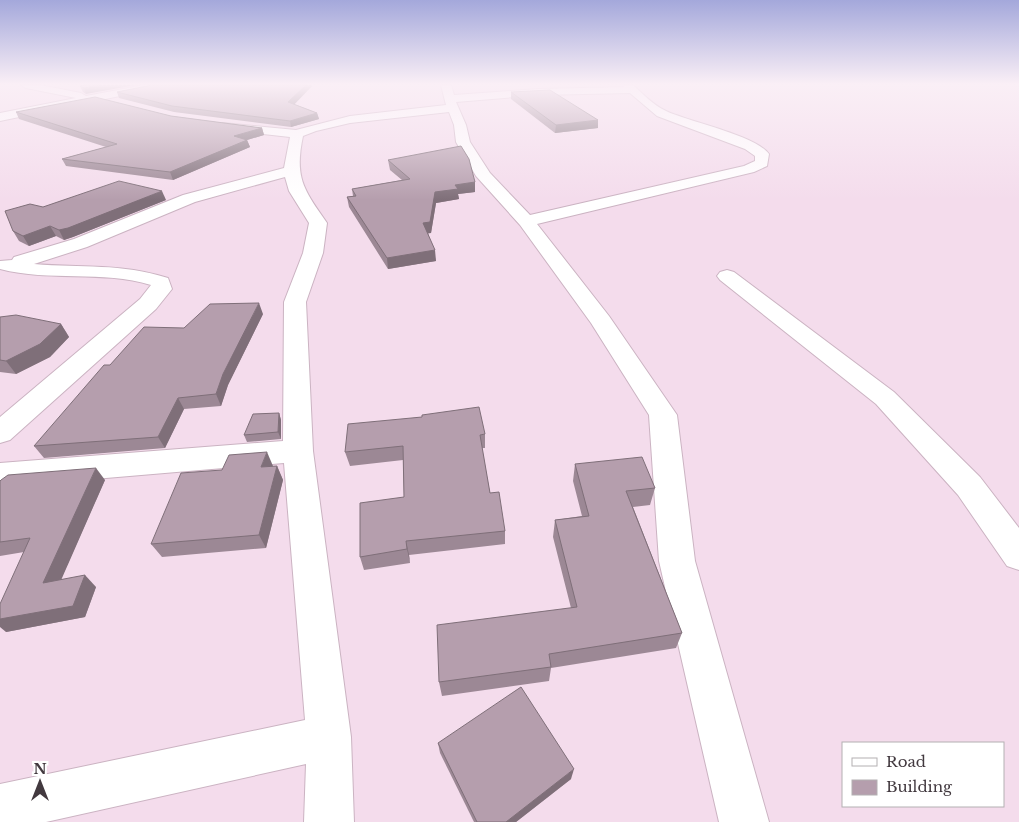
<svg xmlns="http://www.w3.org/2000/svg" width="1019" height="822" font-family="'Libre Baskerville',serif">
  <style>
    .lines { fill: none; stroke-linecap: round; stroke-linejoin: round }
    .street-casing { stroke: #cbb3c2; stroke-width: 2 }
    .street { fill: #fff; fill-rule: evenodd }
    .wall { fill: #9c8895 }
    .shaded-wall { fill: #7f6f79 }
    .building { fill: #b59ead; stroke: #7f6f79 }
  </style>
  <rect width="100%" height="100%" fill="#f4dcec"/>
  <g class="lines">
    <g class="street-casing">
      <g id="street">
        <path d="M21,85H40L81,93L86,96L144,85H163L158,88L0,121V113L76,98L26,88Z"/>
        <path d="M441,85H451L454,95L539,89L624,87L623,85H633C643,94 653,105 666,111C689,122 755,135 769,154L767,166L754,172L537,224L609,316L677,415L695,561L769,822H719L659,561L649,415L591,323L520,225L476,176L456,142L454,125L449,112L350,123L316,131L303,136C294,178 304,190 327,223L323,253L306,302L313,451L351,737L354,822H304L306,764L46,822H0V784L305,720L284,463L0,487V463L283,441L284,302L303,253L309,223L289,191L285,177L195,202L87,247L34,264C82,268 121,263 168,278L172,289L156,309L10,440L0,443V417L140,299L151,285C102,270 50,282 0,269V261L12,260L14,257L74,239L183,195L284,168L290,137L227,130L223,129L221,126L223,123L296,130L350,116L446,105ZM630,93L657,116L745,149L755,156V161L744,166L530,215L490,173L470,142L466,125L456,102L539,95Z"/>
        <path d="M727,270L734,272L894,392L980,477L1019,528V570L1007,566L958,495L876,404L720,280L717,276L720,272Z"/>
      </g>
    </g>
    <use href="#street" class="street"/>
  </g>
  <g class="wall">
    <path d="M85,85L86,94L83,92L80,86Z"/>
    <path d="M152,85H311L312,86L294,104L317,113L319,119L291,127L174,112L119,98L117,92Z"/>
    <path d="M511,92L598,120V128L555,133L511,99Z"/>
    <path d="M16,112L171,116L262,128L264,135L247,140L250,147L173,180L66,166L62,159L106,147L19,119Z"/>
    <path d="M388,160L475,182V192L458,194L459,199L436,203L431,233H428L436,261L388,269L349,207L347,197L353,196L352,189L402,180L390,170Z"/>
    <path d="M166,200L73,237L64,240L56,236L29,246L19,241L13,231L43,207Z"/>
    <path d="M263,314L228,385L221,406L184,409L165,448L44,458L34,446L110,365L184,328Z"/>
    <path d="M0,317L61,324L69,337L50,357L16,374L0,372Z"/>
    <path d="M279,413L281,420V439L247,442L244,435Z"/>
    <path d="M485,434V448H482L490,493L505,531V544L409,555L410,563L364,570L360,557L404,497L403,460L350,466L345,452Z"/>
    <path d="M575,464L655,488L650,505L633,507L682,633L676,648L551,668L549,681L442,696L439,682L571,608L553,537L555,520L582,516L573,481Z"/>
    <path d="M273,466V467L277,466L283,480L266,548L162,557L151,544Z"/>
    <path d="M105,480L61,579L96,587L85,617L6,632L24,552L0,556V481Z"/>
    <path d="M438,743L571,779L516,822H474L440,753Z"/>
  </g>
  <g class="shaded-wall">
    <path d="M102,85H136L86,94L84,88Z"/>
    <path d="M306,85H311L312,86L290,109L288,102Z"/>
    <path d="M317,113L319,119L291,127L290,121Z"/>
    <path d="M598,120V128L555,133L556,125Z"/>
    <path d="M262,128L264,135L247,140L250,147L173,180L170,172L234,136Z"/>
    <path d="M475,182V192L458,194L459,199L436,203L431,233L425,234L423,223L435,192L455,185Z"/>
    <path d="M162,191L166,200L73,237L64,240L59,230Z"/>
    <path d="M50,226L56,236L29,246L23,236Z"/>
    <path d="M435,250L436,261L388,269L387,258Z"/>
    <path d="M259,303L263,314L228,385L221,406L216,394L223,374Z"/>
    <path d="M61,324L69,337L50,357L16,374L6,361Z"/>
    <path d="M178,398L184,409L165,448L158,437Z"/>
    <path d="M279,413L281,420V439L278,432Z"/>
    <path d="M267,452L273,466L267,481L261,467Z"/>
    <path d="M277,466L283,480L266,548L259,535Z"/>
    <path d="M96,468L105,480L55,594L43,583Z"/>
    <path d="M406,541L409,555L410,563L407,549Z"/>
    <path d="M85,575L96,587L85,617L6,632L0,627V619Z"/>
    <path d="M574,769L571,779L516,822H506Z"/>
  </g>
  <g class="building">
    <path d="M85,85H102L84,88L80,86Z"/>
    <path d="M152,85H306L288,102L317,113L290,121L172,106L117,92Z"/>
    <path d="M550,90L598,120L556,125L511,92Z"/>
    <path d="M95,97L171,116L262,128L234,136L247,140L170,172L62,159L117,144L16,112Z"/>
    <path d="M461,146L469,159L475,182L455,185L458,189L435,192L430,222L423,223L435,250L387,258L347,197L356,196L352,189L410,179L388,160Z"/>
    <path d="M119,181L162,191L68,228L59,230L50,226L23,236L13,231L5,211L30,204L43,207Z"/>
    <path d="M259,303L223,374L216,394L178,398L158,437L34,446L104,365H110L144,327L184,328L210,304Z"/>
    <path d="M16,315L61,324L40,344L6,361L0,360V317Z"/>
    <path d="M479,407L485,434L480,435L490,493L499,492L505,531L406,541L407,549L360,557V503L404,497L403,446L345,452L348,424L422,417V415Z"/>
    <path d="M279,413L278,432L244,435L253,414Z"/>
    <path d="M267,452L261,467L277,466L259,535L151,544L181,473L222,470L229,455Z"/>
    <path d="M642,457L655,488L626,491L682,633L549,654L551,667L439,682L437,625L577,607L555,520L589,516L575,464Z"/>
    <path d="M96,468L43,583L85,575L73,606L0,619V604L30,538L0,542V481L1,480L8,475Z"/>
    <path d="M521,687L574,769L506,822H477L438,743Z"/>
  </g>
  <linearGradient id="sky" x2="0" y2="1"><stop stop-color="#a4a8db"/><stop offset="0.42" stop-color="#faeff6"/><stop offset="1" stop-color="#faeff6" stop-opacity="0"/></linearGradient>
  <rect width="1019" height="200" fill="url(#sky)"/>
  <rect x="842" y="742" width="162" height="65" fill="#ffffff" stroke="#b3b0b2"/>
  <rect x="852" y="758" width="25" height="8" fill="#ffffff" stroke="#b3b0b2"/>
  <text x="886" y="767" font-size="15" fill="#42393f">Road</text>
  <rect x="852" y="780" width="25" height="15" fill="#b59ead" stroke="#b3b0b2"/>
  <text x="886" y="792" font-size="15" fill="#42393f">Building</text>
  <g transform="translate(40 782)" stroke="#ffffff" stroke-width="4" paint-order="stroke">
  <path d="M0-4L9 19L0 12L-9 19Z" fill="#42393f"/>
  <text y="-8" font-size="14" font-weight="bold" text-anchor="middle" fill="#42393f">N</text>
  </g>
</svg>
